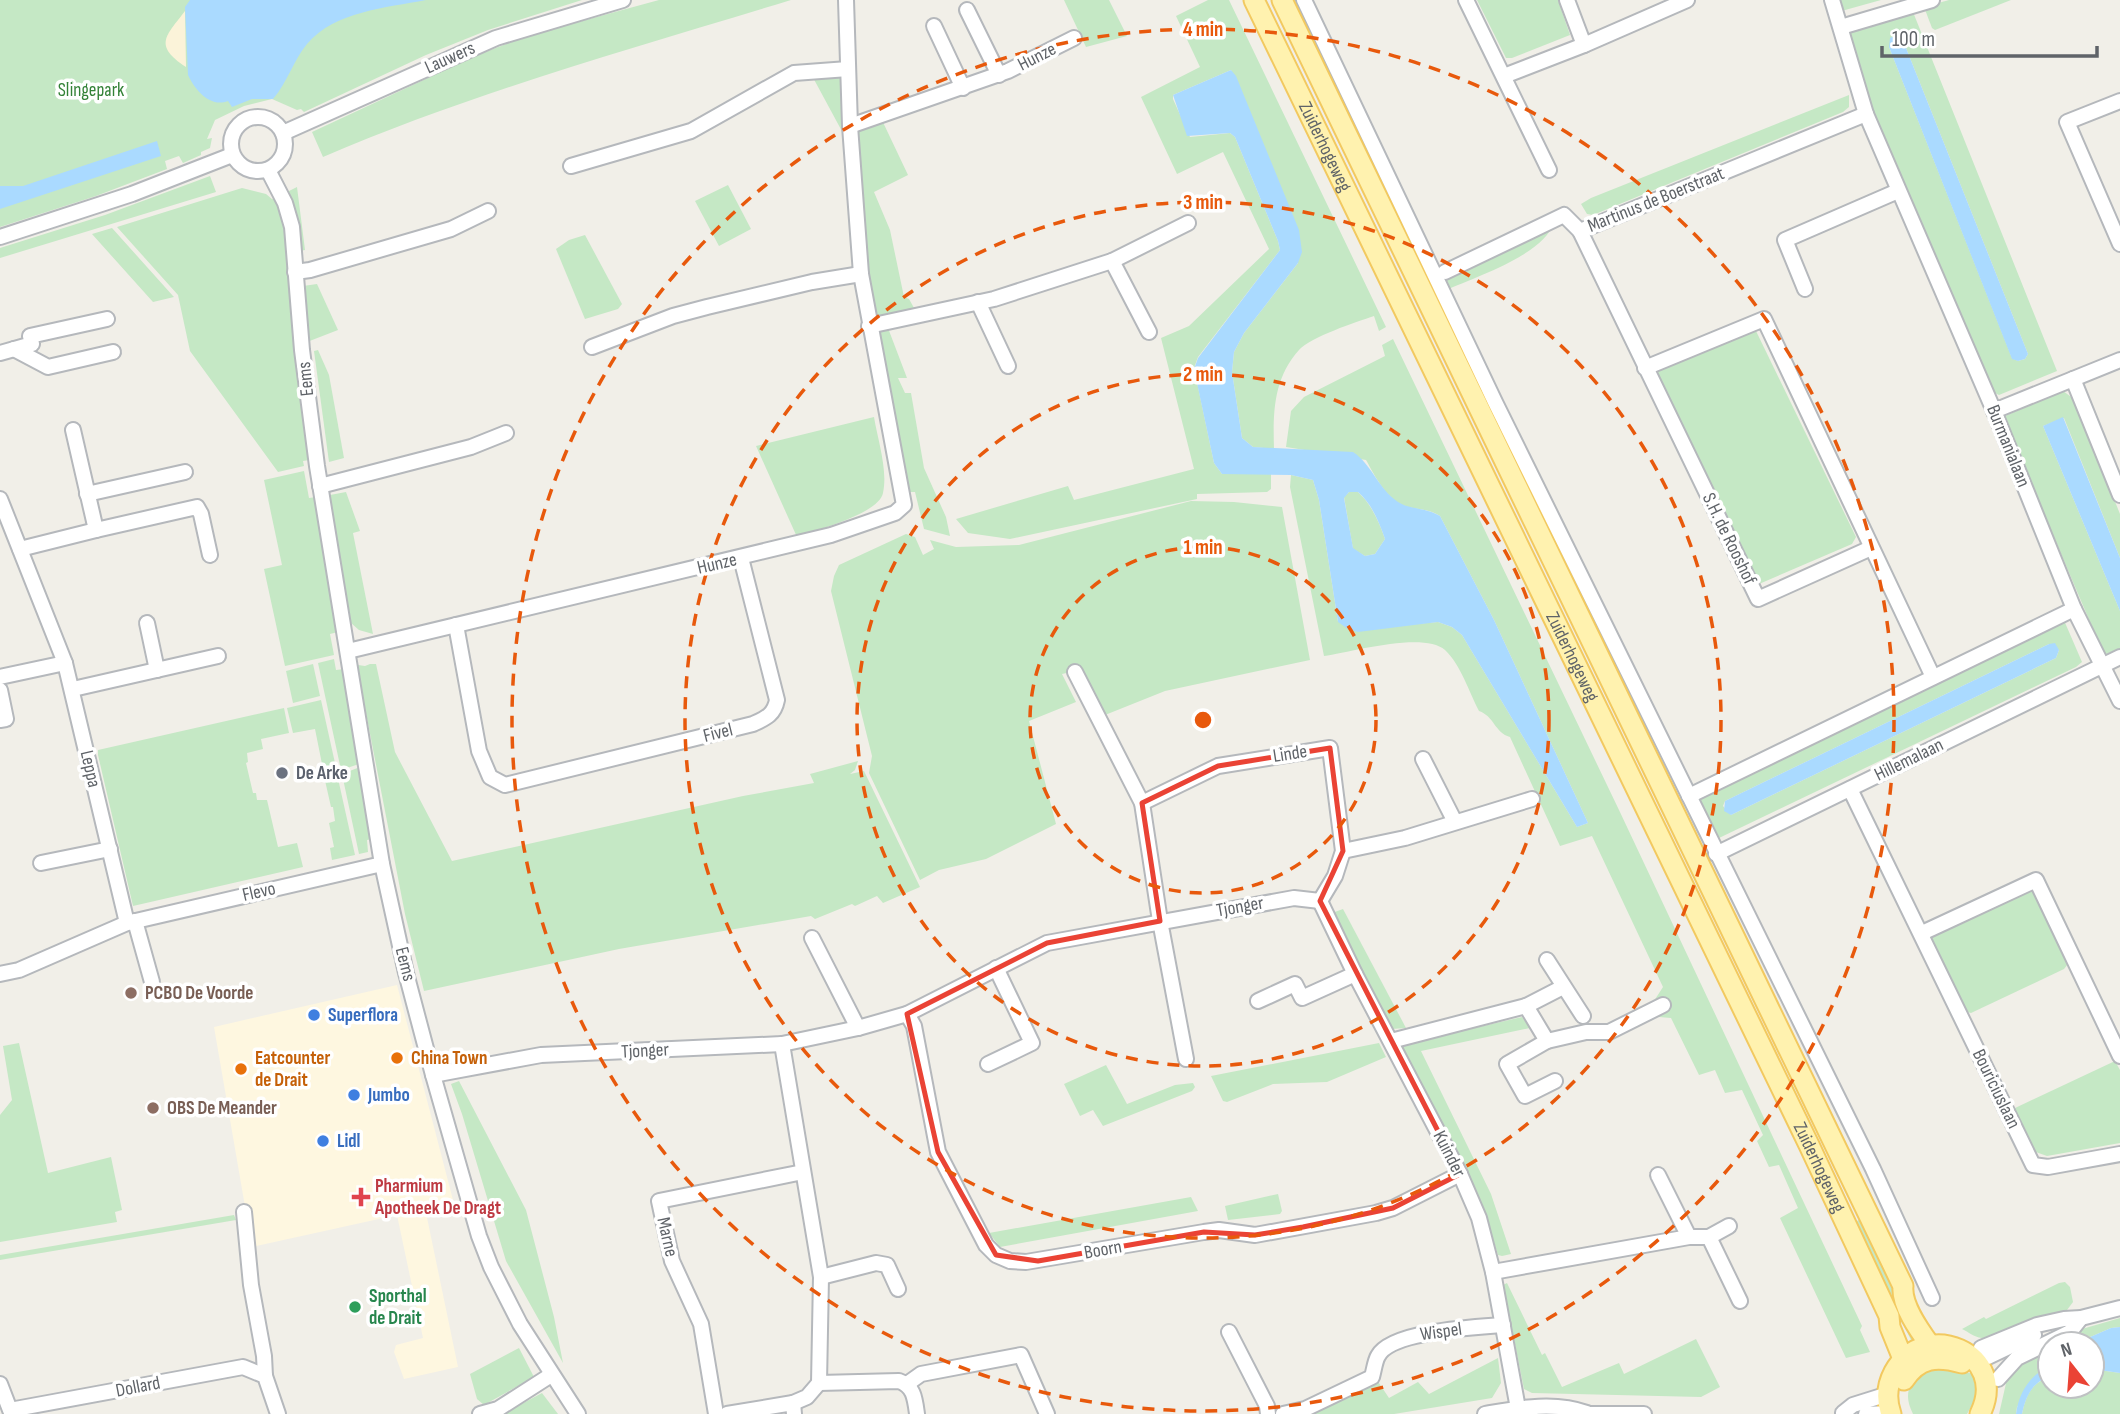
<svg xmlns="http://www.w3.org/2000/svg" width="2120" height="1414" font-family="'Sofia Sans Condensed',sans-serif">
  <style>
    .commercial { fill: #fef7e0 }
    .green { fill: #c5e8c5; fill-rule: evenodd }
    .sand { fill: #fbf3d9 }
    .water { fill: #aadaff; fill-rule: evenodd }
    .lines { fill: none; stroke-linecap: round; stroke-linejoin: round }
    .minor-casing { stroke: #b5b8bc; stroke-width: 18 }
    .major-casing { stroke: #f2c960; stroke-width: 23 }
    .minor { stroke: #fff; stroke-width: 14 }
    .major { stroke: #fff2af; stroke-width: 19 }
    .marked { fill: none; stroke: #ea4335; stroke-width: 5; stroke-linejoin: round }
    .ring { fill: none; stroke: #e8590c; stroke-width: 3.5; stroke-dasharray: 12 9 }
    .worship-dot { fill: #6b7280; stroke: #fff; stroke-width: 2.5 }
    .education-dot { fill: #8d6e63; stroke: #fff; stroke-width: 2.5 }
    .shop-dot { fill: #3f7fe0; stroke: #fff; stroke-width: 2.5 }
    .food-dot { fill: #e8710a; stroke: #fff; stroke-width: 2.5 }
    .health-dot { fill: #e0444e; stroke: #fff; stroke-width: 2.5 }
    .leisure-dot { fill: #2e9e5b; stroke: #fff; stroke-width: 2.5 }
    .labels { text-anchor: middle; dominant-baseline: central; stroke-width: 7; stroke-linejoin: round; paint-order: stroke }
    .street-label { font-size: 19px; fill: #5f6368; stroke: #fff }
    .park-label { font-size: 19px; fill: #348238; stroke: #fff }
    .worship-label { font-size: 19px; font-weight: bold; fill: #5b616d; stroke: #fff; text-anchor: start }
    .education-label { font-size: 19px; font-weight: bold; fill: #785e54; stroke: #fff; text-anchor: start }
    .shop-label { font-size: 19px; font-weight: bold; fill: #366cbe; stroke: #fff; text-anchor: start }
    .food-label { font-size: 19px; font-weight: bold; fill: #c56008; stroke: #fff; text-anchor: start }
    .health-label { font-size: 19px; font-weight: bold; fill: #be3a42; stroke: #fff; text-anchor: start }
    .leisure-label { font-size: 19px; font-weight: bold; fill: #27864d; stroke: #fff; text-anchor: start }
    .centre { fill: #e8590c; stroke: #fff; stroke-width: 3.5 }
    .ring-label { font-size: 21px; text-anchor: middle; font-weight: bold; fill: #e8590c; stroke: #fff; stroke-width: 7; stroke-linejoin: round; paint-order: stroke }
  </style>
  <rect width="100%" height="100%" fill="#f1efe8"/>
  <path class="commercial" d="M397,985L453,1200L425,1208L458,1367L404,1379L394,1352L396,1345L423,1338L397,1215L252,1247L214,1027Z"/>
  <g class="green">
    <path d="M0,0H582L488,30L426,55L304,112L301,109L297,110L272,99L244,106L215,120L207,139L212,138L210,148L201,152V155L183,163L179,156L165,161L167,169L96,196L0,227Z"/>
    <path d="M659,0H791C634,48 475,92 323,157L312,132L475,56L527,36Z"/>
    <path d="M1064,0H1109L1127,36L1086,47Z"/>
    <path d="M1208,0H1229L1386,327L1379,331L1374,316C1356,322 1311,337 1299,350C1273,379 1273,413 1274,449L1253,447L1242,438L1232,372L1234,352L1244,333L1298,263L1231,70L1173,95V99L1190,137L1230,133L1235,137L1278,241L1280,250L1198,357L1194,368L1214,463L1222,474H1271V489L1267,492L1197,494V499L1010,539L968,533L956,519L1068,486L1074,500L1194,469L1161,338L1189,326L1269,249L1223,152L1177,174L1141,97L1200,67L1176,16Z"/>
    <path d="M1477,0H1558L1570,35L1512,58H1506Z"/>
    <path d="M1834,0H1881L1838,12Z"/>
    <path d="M1949,0H2011L1935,30L1932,28L1924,7Z"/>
    <path d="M1913,12L2057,371L1999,395L1993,392L1873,111L1849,32ZM1904,43L2028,354L2025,359L2018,361L2012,358L1889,47Z"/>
    <path d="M848,69L850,126L880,116L908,175L874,192L890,230L904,297L909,299L918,315L869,327L851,148L810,72Z"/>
    <path d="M1849,95V107L1843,112L1593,215L1587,214L1581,204L1591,198Z"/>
    <path d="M210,176L216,192L0,258V248L105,215Z"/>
    <path d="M728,185L751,229L719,246L695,201Z"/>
    <path d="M297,187L305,250L300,251L293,208L287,192Z"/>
    <path d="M242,188L266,194L272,199L276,198L285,230L296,360L309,460L303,461L304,466L278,472L190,351L178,295L117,227Z"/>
    <path d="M1554,222C1545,254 1476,277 1446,290L1440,276Z"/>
    <path d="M112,228L173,296L174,297L153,302L92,234Z"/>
    <path d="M585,235L622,304L618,309L585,319L556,249L569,240Z"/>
    <path d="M317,284L338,330L307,342L303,286Z"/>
    <path d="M888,328L907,378H898L905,393H911L924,468L946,517L950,536L924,529L915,492H910L906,484L878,331Z"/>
    <path d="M1756,331L1856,537L1852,544L1759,584L1657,375L1660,368L1748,332Z"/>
    <path d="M1393,339L1619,810L1862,1326L1860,1330L1870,1352L1846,1358L1780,1218L1798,1208L1779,1165L1769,1167L1757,1141L1763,1135L1742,1090L1725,1093L1715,1070L1699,1075L1671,1018L1659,1017L1652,1004L1663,987L1592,836L1560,846L1510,737C1495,733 1494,716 1479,711C1469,692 1461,665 1445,650C1424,631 1351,652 1324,656L1290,487L1291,475L1313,480L1319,500L1338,622L1402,625L1438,622L1452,627L1462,635L1577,827L1588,823L1494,620L1440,516C1429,509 1421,510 1408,507C1388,503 1375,476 1366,460L1286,447L1291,411L1304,397L1385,356L1382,345Z"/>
    <path d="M318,350L329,375L344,458L329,462L314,351Z"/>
    <path d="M2063,391L2074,399L2120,514V558L2064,418L2043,426L2120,611V648L2104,655L2003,417Z"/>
    <path d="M874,417C878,441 888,470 883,493C879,514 815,530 797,537L756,446Z"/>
    <path d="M304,471L309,498L316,497L338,632L330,634L334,655L285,666L264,569L282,565L264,480Z"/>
    <path d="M346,492L360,531L353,533L373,634L359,630L351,623L330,495Z"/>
    <path d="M1349,492H1358C1372,505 1379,522 1385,539L1375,554L1365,556L1353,549L1344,497Z"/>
    <path d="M1191,501L1234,502L1282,507L1310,660L1165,691L1105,715L1080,670L1062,674L1076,702L1029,721L1056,824L986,859L939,870L920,880L869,773L872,756L831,591L834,576L839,565L906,534L915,537L923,555L934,549L930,540L956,547L1019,545Z"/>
    <path d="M2063,618L2082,662L2076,667L1719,838L1714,837L1695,796ZM2049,644L2059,650L2056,658L1731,815L1723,806L1725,801Z"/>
    <path d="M334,659L336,670L344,669L359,764L341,770L318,663Z"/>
    <path d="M313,664L320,696L293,703L286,671Z"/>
    <path d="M370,664H376L395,752L452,861L743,796L814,783L810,774L858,761L855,770L850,774L864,771L920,887L883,903L877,896L855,906L852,904L815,919L811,916L619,949L424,991L405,914L359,677L358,665L365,666Z"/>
    <path d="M321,700L337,772L324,774L315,729L293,733L287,708Z"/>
    <path d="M284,708L289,733L261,739L263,749L247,753L248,762L246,763L253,793H256L257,800H267L278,847L297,843L303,867L133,906L98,755V750Z"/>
    <path d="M360,767L372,839L367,840L368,852L359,854L342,774Z"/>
    <path d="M337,774L355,855L332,860L330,848L334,847L329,823L335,821L333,807H331L324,776Z"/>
    <path d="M2029,889L2034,893L2068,964L2064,969L1971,1013L1967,1012L1932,938L1934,933Z"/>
    <path d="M1343,909L1406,1028L1392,1029L1332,913Z"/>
    <path d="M1522,1017L1530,1028L1421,1051L1491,1194L1511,1254L1502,1256L1498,1255L1484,1210L1401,1045Z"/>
    <path d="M19,1043L48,1173L111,1157L122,1210L115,1212L117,1222L0,1242V1115L12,1100L3,1046Z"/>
    <path d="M1379,1043L1386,1057L1327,1082L1273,1084L1227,1102L1223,1101L1211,1076Z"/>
    <path d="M2115,1061L2120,1070V1143L2047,1156L2033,1151L2013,1109Z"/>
    <path d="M1106,1065L1127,1104L1175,1085L1193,1083L1195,1087L1192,1091L1103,1126L1093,1110L1080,1116L1064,1084Z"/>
    <path d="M459,1081L526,1210L554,1317L563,1363L506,1261L462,1114L451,1084Z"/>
    <path d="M1278,1194L1282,1211L1280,1214L1228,1220L1225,1206Z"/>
    <path d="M1191,1197L1198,1211L1000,1247L989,1233Z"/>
    <path d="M234,1215L236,1220L0,1260V1255Z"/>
    <path d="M1863,1218L1918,1339L1912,1342L1853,1223Z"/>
    <path d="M2065,1282L2070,1287L2073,1302L2067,1310C2039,1315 2010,1340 1982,1338C1973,1337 1969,1332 1962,1329L1984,1317L1986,1319L2059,1283Z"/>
    <path d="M1507,1283L1542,1355L1545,1353L1562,1387L1619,1363L1624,1374L1696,1339L1720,1387L1701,1397L1532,1393L1524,1389L1503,1285Z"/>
    <path d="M2120,1318V1327L2111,1328L2074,1344H2053L2082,1329Z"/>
    <path d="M2050,1346V1366L2040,1371L2017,1407L2016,1414H1999L2007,1379L2015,1367Z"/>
    <path d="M519,1348L534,1377L484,1405L477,1399L470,1374Z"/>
    <path d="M1498,1358L1501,1383L1492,1398L1394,1414H1307L1375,1377L1389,1398L1418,1382L1429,1394Z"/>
    <path d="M1935,1366L1974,1374L1978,1394L1967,1414H1913C1900,1388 1914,1377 1935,1366Z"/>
    <path d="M2092,1369L2120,1373V1414H2022C2026,1395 2031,1384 2050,1376V1386H2092Z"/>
    <path d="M542,1393L558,1414H503Z"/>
  </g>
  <path class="sand" d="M185,11L186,67C153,45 166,36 185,11Z"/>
  <g class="water">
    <path d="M190,0H426C386,8 335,11 307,44C293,61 287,83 273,99H252L232,107L228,101C210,108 195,90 188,75L185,7Z"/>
    <path d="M1897,35L1904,43L2028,354L2025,359L2018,361L2012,359L1889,47L1890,38Z"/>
    <path d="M1231,70L1236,76L1299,230L1302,252L1298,263L1244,333L1234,352L1232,372L1242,438L1253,447L1353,452C1371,464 1377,485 1394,499C1408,511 1423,506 1440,516L1494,620L1588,823L1577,827L1462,635L1452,627L1438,622L1358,632L1348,629L1338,622L1319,500L1313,480L1291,475L1222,474L1214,463L1194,369L1198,358L1280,250L1278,241L1235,137L1230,133L1187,136L1173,95ZM1349,492H1358C1372,504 1379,522 1385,539L1375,554L1365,556L1353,548L1344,498Z"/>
    <path d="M157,141L161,156L0,209V186H23Z"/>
    <path d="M2063,417L2120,558V611L2043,426Z"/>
    <path d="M2055,643L2059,650L2056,658L1731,815L1724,811L1725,801L2049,644Z"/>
    <path d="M2120,1327V1373L2092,1369V1344H2074L2111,1328Z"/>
    <path d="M2050,1366V1376C2032,1383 2026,1395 2022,1414H2016C2019,1392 2030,1375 2050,1366Z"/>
  </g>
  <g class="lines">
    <g class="minor-casing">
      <g id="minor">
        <path d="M1304,0L1495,402L1873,1169L1932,1298"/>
        <path d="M1466,0L1549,170"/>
        <path d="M1567,0L1584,45"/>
        <path d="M1832,0L1866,114L1994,411L2074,609L2120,701"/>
        <path d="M967,10L999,75"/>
        <path d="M934,26L963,88"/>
        <path d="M1841,27L1932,0"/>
        <path d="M1504,76L1584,45L1687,0"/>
        <path d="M2120,101L2067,122L2120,244"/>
        <circle cx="258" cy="144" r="27"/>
        <path d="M850,126L1008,71L1074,38"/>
        <path d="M283,133L496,38L623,0"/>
        <path d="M571,166L691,131L794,73L848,69"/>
        <path d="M268,170L285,203L292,227L302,350L317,466L382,864L406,973L433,1075L479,1236L491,1267L520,1324L578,1414"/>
        <path d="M1580,231L1758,599L1871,548"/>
        <path d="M0,237L132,194L232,155"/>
        <path d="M1112,261L1149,332"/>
        <path d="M295,272L310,270L451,229L488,211"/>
        <path d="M1445,272L1564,215L1580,231L1866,114"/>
        <path d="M1805,289L1785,240L1898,191"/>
        <path d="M978,302L1008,366"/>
        <path d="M869,326L994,299L1112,261L1188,223"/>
        <path d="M592,347L673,316L707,307L812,282L861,274"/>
        <path d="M14,349L48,367L113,352"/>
        <path d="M0,353L32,344L30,336L107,319"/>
        <path d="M1645,368L1764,319L1933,677"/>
        <path d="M2073,379L2120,495"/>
        <path d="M1994,411L2120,360"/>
        <path d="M320,486L471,447L506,433"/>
        <path d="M87,494L185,472"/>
        <path d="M0,499L65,663L127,923"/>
        <path d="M96,530L197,507L201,514L210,555"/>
        <path d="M20,549L96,530L73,430"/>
        <path d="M147,623L157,670"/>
        <path d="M456,625L479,751L490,777L505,785L753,724C766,718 774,715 777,700L741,558"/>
        <path d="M348,651L831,535L895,513L904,505L861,274L850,126L846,0"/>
        <path d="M1075,672L1142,803L1160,921L1186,1059"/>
        <path d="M0,677L65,663"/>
        <path d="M73,689L218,656"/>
        <path d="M0,690L6,719L0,720"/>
        <path d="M1423,759L1455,822"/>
        <path d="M1850,789L2033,1165L2048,1167L2120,1154"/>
        <path d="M1689,796L2074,609"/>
        <path d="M1142,803L1218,766L1330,748L1343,851L1335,876L1320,901"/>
        <path d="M1343,851L1405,838L1532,799"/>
        <path d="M1716,854L2120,657"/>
        <path d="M41,863L110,849"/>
        <path d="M1320,901L1355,974L1460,1174L1479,1218L1493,1272L1519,1414"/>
        <path d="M135,921L152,982"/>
        <path d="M1922,933L2036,880L2120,1056"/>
        <path d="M812,938L858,1028"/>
        <path d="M1547,960L1583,1016"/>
        <path d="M0,974L19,970L127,923L382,864"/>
        <path d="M1258,1001L1295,984L1302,998L1355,974"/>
        <path d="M1526,1006L1563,987"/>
        <path d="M907,1014L914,1026L938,1152L986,1245L996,1255L1010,1261L1026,1262L1204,1232L1219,1230L1255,1235L1376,1213L1393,1208L1460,1174"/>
        <path d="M1391,1041L1526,1006L1547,1041L1586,1032H1609L1663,1005"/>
        <path d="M1547,1041L1507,1064L1525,1096L1555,1081"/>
        <path d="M782,1044L821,1277L819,1383L899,1381C914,1386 915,1399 917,1414"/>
        <path d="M988,1064L1032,1043L996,968"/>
        <path d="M433,1075L541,1055L782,1044L858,1028L907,1014L1047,943L1294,898L1320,901"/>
        <path d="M1658,1175L1689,1237"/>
        <path d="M244,1212L251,1285L264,1356L265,1376"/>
        <path d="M1709,1237L1740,1301"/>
        <path d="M1493,1272L1689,1237H1709L1729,1226"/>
        <path d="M821,1277L876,1263L887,1265L898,1289"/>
        <path d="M1229,1332L1267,1406L1268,1414"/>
        <path d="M1981,1348L2037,1325L2064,1319L2081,1318L2120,1308"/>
        <path d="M1988,1357L2034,1335"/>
        <path d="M1998,1379L2017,1358L2070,1332L2081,1318"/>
        <path d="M0,1384L10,1410L243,1367L265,1376L278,1414"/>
        <path d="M907,1384L921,1374L1021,1355L1047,1414"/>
        <path d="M793,1403L807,1397L819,1383"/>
        <path d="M1843,1413L1853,1405L1888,1394"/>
        <path d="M480,1414L498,1409L551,1375"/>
        <path d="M716,1414L701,1324L672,1261L659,1201L803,1172"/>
        <path d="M727,1414L793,1403L794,1414"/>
        <path d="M1283,1414L1305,1409L1372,1377C1374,1370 1375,1361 1378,1356C1391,1331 1477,1327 1503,1325"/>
        <path d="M1485,1414C1519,1408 1554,1401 1587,1413"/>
        <path d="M1582,1414H1644"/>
        <path d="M1866,1414L1891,1413"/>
      </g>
    </g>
    <g class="major-casing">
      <g id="major">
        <path id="s1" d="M1254,0L1809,1145L1889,1316L1890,1327L1903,1359"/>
        <path d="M1282,0L1903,1286C1901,1305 1919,1330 1930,1345"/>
        <path d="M1904,1380C1919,1357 1937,1356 1962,1363"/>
        <path d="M1891,1414C1886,1400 1887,1385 1894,1372C1924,1317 2010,1353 1980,1414"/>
      </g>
    </g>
    <use href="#minor" class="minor"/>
    <use href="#major" class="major"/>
  </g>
  <path class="marked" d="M1330,748L1343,851L1320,901L1460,1174L1393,1208L1303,1227L1255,1235L1204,1232L1038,1261L996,1255L938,1152L907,1014L1047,943L1160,921L1142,803L1218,766Z"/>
  <g class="ring">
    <circle cx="1203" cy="720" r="173"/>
    <circle cx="1203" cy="720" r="346"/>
    <circle cx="1203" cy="720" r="518"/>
    <circle cx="1203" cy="720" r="691"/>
  </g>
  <circle class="worship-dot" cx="282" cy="773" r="7"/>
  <g class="education-dot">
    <circle cx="131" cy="993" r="7"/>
    <circle cx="153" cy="1108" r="7"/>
  </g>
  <g class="shop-dot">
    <circle cx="314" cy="1015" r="7"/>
    <circle cx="354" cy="1095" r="7"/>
    <circle cx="323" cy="1141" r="7"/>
  </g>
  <g class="food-dot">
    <circle cx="397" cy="1058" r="7"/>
    <circle cx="241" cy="1069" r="7"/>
  </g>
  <path class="health-dot" d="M357.5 1186.5h7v7h7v7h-7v7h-7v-7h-7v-7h7z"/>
  <circle class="leisure-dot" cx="355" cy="1307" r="7"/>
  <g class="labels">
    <g class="street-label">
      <text transform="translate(1037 57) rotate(-27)">Hunze</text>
      <text transform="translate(450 58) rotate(-24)">Lauwers</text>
      <text stroke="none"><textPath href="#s1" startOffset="163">Zuiderhogeweg</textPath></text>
      <text transform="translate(1656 200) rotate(-22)">Martinus de Boerstraat</text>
      <text transform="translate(306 379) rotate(-96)">Eems</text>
      <text transform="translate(2008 446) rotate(68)">Burmanialaan</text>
      <text transform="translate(1729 539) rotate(64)">S.H. de Rooshof</text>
      <text transform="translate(717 564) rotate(-13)">Hunze</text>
      <text stroke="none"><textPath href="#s1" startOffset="730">Zuiderhogeweg</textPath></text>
      <text transform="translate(718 733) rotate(-14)">Fivel</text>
      <text transform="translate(1290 754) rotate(-9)">Linde</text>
      <text transform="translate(1909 760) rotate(-26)">Hillemalaan</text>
      <text transform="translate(90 769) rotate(77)">Leppa</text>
      <text transform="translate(259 892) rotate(-13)">Flevo</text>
      <text transform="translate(1240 907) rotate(-10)">Tjonger</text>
      <text transform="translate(405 964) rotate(76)">Eems</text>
      <text transform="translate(645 1051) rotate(-3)">Tjonger</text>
      <text transform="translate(1996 1089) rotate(64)">Bouriciuslaan</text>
      <text transform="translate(1449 1154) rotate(63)">Kuinder</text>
      <text stroke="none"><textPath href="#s1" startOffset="1297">Zuiderhogeweg</textPath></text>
      <text transform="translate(667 1237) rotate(77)">Marne</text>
      <text transform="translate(1103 1250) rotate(-10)">Boorn</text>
      <text transform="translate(1441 1332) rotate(-8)">Wispel</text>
      <text transform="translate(138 1387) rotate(-11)">Dollard</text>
    </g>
    <g class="park-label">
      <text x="91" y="90">Slingepark</text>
    </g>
    <g class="worship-label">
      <text x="296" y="773">De Arke</text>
    </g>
    <g class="education-label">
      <text x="145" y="993">PCBO De Voorde</text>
      <text x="167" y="1108">OBS De Meander</text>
    </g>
    <g class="shop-label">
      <text x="328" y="1015">Superflora</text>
      <text x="368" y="1095">Jumbo</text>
      <text x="337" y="1141">Lidl</text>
    </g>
    <g class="food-label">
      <text x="255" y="1058">Eatcounter<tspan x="255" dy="22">de Drait</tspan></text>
      <text x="411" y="1058">China Town</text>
    </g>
    <g class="health-label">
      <text x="375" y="1186">Pharmium<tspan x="375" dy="22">Apotheek De Dragt</tspan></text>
    </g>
    <g class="leisure-label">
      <text x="369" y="1296">Sporthal<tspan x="369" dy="22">de Drait</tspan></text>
    </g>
  </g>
  <circle cx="1203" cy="720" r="10" class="centre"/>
  <g class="ring-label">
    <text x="1203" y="36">4 min</text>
    <text x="1203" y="209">3 min</text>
    <text x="1203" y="381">2 min</text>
    <text x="1203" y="554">1 min</text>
  </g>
  <g transform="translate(2071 1365) rotate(343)"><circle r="33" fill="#ffffff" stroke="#bfc1c3" stroke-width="2"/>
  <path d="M0-5L12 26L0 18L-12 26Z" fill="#ea4335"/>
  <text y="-10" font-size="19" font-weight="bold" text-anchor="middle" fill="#5f6368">N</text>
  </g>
  <path d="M1882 46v10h215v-10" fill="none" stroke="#5f6368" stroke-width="3.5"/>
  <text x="1892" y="46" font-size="21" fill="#5f6368" stroke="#ffffff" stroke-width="5" paint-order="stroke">100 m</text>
</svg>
